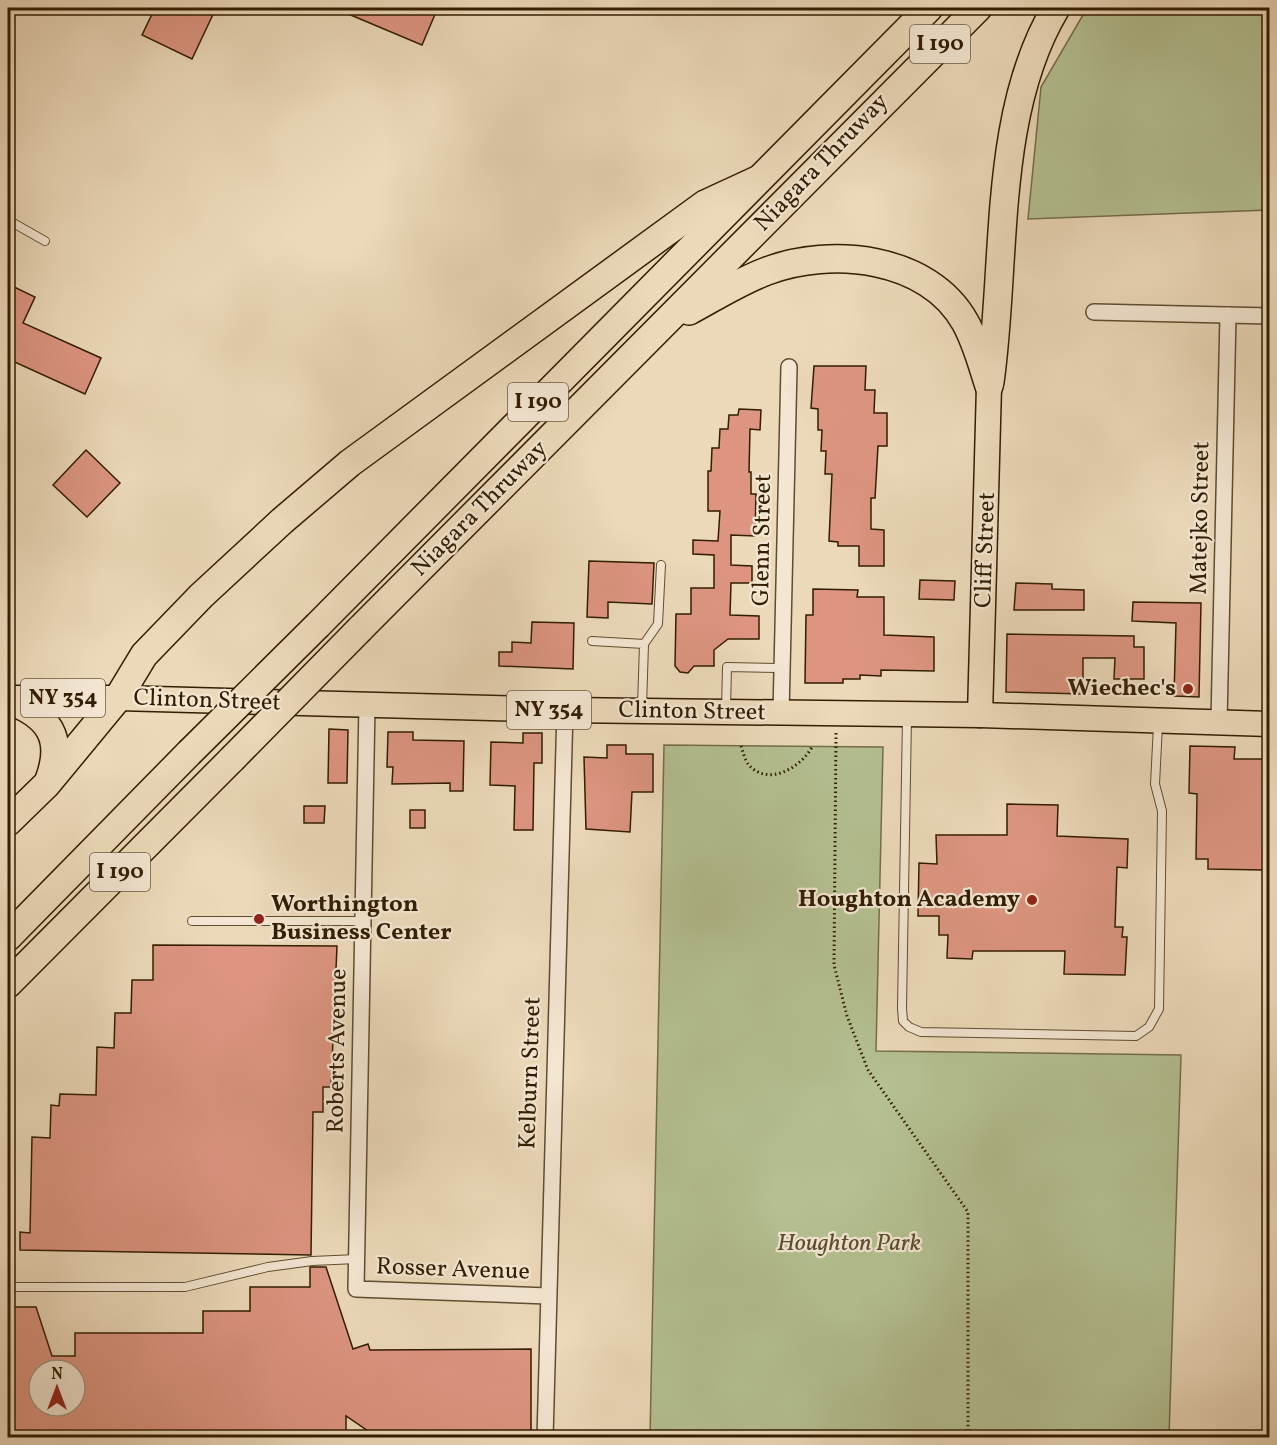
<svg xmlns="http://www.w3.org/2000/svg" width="1277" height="1445" font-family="Vollkorn,serif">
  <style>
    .green { fill: #b4c092; stroke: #736e4a; stroke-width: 1.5 }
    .building { fill: #dd9581; stroke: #321d02; stroke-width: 1.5; fill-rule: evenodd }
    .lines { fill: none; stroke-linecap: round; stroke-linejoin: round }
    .service-casing { stroke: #604c30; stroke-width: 10 }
    .minor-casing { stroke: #604c30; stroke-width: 18 }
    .primary-casing { stroke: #321d02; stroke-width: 27 }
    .motorway-casing { stroke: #321d02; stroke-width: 30 }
    .path { stroke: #321d02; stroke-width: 3; stroke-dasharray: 1.5 3; stroke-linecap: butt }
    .service { stroke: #f3e6d2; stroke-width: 8 }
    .minor { stroke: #f3e6d2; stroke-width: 15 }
    .primary { stroke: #ecd9ba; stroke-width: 24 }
    .motorway { stroke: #ecd9ba; stroke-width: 27 }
    .motorway-bridge-casing { stroke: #321d02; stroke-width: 30; stroke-linecap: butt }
    .motorway-bridge { stroke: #ecd9ba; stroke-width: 27 }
    .poi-dot { fill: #8f2418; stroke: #f3e6d2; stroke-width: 2 }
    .labels { text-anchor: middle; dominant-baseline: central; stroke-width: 4.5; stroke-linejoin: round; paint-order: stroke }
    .shield { fill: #f3e6d2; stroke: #6c5940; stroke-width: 1.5 }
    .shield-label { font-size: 22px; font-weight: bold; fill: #321d02 }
    .street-label { font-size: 24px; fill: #321d02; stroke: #f3e6d2 }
    .poi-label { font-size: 24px; font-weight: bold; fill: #321d02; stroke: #f3e6d2; text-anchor: end }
    .park-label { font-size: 24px; font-style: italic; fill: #594e2d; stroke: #f3e6d2 }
  </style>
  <rect width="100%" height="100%" fill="#ecd9ba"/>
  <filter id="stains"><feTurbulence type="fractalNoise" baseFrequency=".00333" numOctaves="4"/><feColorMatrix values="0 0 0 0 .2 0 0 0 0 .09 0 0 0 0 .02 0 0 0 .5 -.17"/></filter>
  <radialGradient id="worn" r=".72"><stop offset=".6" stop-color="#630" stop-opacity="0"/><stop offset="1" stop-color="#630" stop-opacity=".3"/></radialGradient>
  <g class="green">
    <path d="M1087,8H1269V210L1028,219L1041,87Z"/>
    <path d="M664,745L883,747L876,1051L1181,1055L1169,1437H650Z"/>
  </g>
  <g class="building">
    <path d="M155,8H216L192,59L142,35Z"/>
    <path d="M334,8H424L436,12L422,45Z"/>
    <path d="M8,284L35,297L23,323L101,358L85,394L8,359Z"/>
    <path d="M814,366H866L865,390H875L874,413H887V446H878L875,498H871V529L884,530V566H859V546H838V542L829,541L832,474H825L826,451H821L822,430H818V409L811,408Z"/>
    <path d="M739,409L761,410L760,430L750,429L749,472H751V494H756L755,536L731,535V565L752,566V583H731L730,615L759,616V639H728L714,650V666H694L688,673L680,672L675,666L676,614H691V588H714V555L693,554V540L718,541L720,511H708V471H711L712,448H719L720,429H728L729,415H738Z"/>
    <path d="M86,450L120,483L87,517L53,485Z"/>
    <path d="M589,561L654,563L652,604L608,602V618L587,617Z"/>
    <path d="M920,580L955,581L954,600L919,599Z"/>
    <path d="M1016,583L1052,584V589L1084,590V610H1014Z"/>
    <path d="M813,589L858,590L857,597H884V635L934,637V671L881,670V676L860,675V679H843V683H805L806,615H813Z"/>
    <path d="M1133,602L1201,603L1199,697L1174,696L1176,623L1132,621Z"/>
    <path d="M532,622L574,623L573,669L499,666V652H512V642L531,643Z"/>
    <path d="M1007,634L1134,636V647H1144V679H1114L1115,658H1083V694L1006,692Z"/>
    <path d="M329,729L348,730L347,783H328Z"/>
    <path d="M388,732H413V740L464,741L463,791H450V783L392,784L393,767H387Z"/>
    <path d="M523,733H542V763H534L533,830H514L515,786L490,785L491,742L523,743Z"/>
    <path d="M607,745H626V754H653V792H632L630,832L586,829L584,757L607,758Z"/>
    <path d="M1190,746L1235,747L1234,759H1264V870L1208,869V859H1196L1197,794L1189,793Z"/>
    <path d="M1007,804L1058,805L1057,836L1128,839L1127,868L1117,867L1115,927H1123L1122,937H1127L1125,975L1064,974L1065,951H973L972,959L947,958L948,935H939V916H918L919,863L937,864L936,835H1007Z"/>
    <path d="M304,806H325L324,823H304Z"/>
    <rect x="410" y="810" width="15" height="18"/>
    <path d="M153,945L337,946L331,1087H323V1112H313L311,1255L20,1250V1232L30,1233L32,1137L50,1138L51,1105L59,1106L60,1094L96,1095L97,1047L114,1048L115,1013H131L132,980H153Z"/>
    <path d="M310,1267H326L353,1349L368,1344L370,1350L531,1349V1437H377L346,1416V1437H34V1431H8V1307H36L52,1356H75V1333H203V1311H250V1287H310ZM39,1370H75V1406H39Z"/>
  </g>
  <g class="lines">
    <g class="service-casing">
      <g id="service">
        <path d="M8,220L45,241"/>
        <path d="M592,641L644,644L642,707"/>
        <path d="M644,644L658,624L661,565"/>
        <path d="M726,709L727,667L782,668"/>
        <path d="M907,718L902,1008L903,1021L909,1027L921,1032L1136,1036L1149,1027L1159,1009L1162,811L1155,784L1158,725"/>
        <path d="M192,921H363"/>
        <path d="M16,1287H185L268,1267L312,1261L357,1259"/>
      </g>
    </g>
    <g class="minor-casing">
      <g id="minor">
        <path d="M1094,312L1270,316"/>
        <path d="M367,705L356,1289L548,1296"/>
        <path d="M781,714L789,367"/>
        <path d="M1219,722L1228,315"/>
        <path d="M545,1438L565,710"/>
      </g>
    </g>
    <g class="primary-casing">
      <g id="primary">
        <path d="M8,698H118L565,710L980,715L1270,724"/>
        <path d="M980,715L989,386"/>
      </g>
    </g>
    <g class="motorway-casing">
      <g id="motorway">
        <path d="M689,311C715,297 740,281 767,271C831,247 928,256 965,322C976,341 982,365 989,386"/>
        <path d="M990,382C1007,262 992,114 1056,8"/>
        <path d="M318,625L929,8"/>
        <path d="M360,629L978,8"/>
        <path d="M8,700C48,715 65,737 49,780"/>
        <path d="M8,822L47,784L118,698L144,655L201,596L282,521L350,463L705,204L757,180"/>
        <path d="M8,937L189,753"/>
        <path d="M8,984L232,759"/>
      </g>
    </g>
    <g class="path">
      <path d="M836,733L834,965L847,1016L868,1070L968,1212V1438"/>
      <path d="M741,746C743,752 745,760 748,764C768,788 801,767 812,747"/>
    </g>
    <use href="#service" class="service"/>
    <use href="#minor" class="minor"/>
    <use href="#primary" class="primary"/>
    <use href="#motorway" class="motorway"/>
    <g class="motorway-bridge-casing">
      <g id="motorway-bridge">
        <path d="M189,753L318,625"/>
        <path d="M232,759L360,629"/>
      </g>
    </g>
    <use href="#motorway-bridge" class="motorway-bridge"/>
  </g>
  <g class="poi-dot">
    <circle cx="1188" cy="689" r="6"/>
    <circle cx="1032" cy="900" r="6"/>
    <circle cx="259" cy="919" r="6"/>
  </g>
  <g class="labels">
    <g class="shield">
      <rect x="910" y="25" width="60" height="38" rx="4.5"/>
      <rect x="508" y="383" width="60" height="38" rx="4.5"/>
      <rect x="21" y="679" width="84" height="38" rx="4.5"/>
      <rect x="507" y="691" width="84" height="38" rx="4.5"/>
      <rect x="90" y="853" width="60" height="38" rx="4.5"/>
    </g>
    <g class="shield-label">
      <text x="940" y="44">I 190</text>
      <text x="538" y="402">I 190</text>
      <text x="63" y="698">NY 354</text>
      <text x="549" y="710">NY 354</text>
      <text x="120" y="872">I 190</text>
    </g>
    <g class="street-label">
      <text transform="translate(822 163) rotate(-46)">Niagara Thruway</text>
      <text transform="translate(480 509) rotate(-45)">Niagara Thruway</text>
      <text transform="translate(1201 518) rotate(-89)">Matejko Street</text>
      <text transform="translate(763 540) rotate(-89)">Glenn Street</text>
      <text transform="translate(986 550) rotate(-88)">Cliff Street</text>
      <text transform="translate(207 701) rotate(2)">Clinton Street</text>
      <text transform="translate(692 712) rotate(1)">Clinton Street</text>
      <text transform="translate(338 1051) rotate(-89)">Roberts Avenue</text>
      <text transform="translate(531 1073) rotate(-88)">Kelburn Street</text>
      <text transform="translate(453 1270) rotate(2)">Rosser Avenue</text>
    </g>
    <g class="poi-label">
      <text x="1176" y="689">Wiechec's</text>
      <text x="1020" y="900">Houghton Academy</text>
      <text x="271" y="905" text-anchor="start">Worthington<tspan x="271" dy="28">Business Center</tspan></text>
    </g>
    <g class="park-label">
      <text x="849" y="1244">Houghton Park</text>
    </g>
  </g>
  <rect width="1277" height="1445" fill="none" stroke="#ecd9ba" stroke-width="30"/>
  <rect x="9" y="9" width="1259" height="1427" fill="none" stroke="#321d02" stroke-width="3"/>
  <rect x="15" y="15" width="1247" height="1415" fill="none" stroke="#321d02" stroke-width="1.5"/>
  <g transform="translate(57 1388)"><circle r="28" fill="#f3e6d2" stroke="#a6967f" stroke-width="1.5"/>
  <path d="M0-4.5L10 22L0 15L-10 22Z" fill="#8f2418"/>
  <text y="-9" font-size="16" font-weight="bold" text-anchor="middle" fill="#321d02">N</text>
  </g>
  <rect width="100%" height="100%" filter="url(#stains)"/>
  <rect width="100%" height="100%" fill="url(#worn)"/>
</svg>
